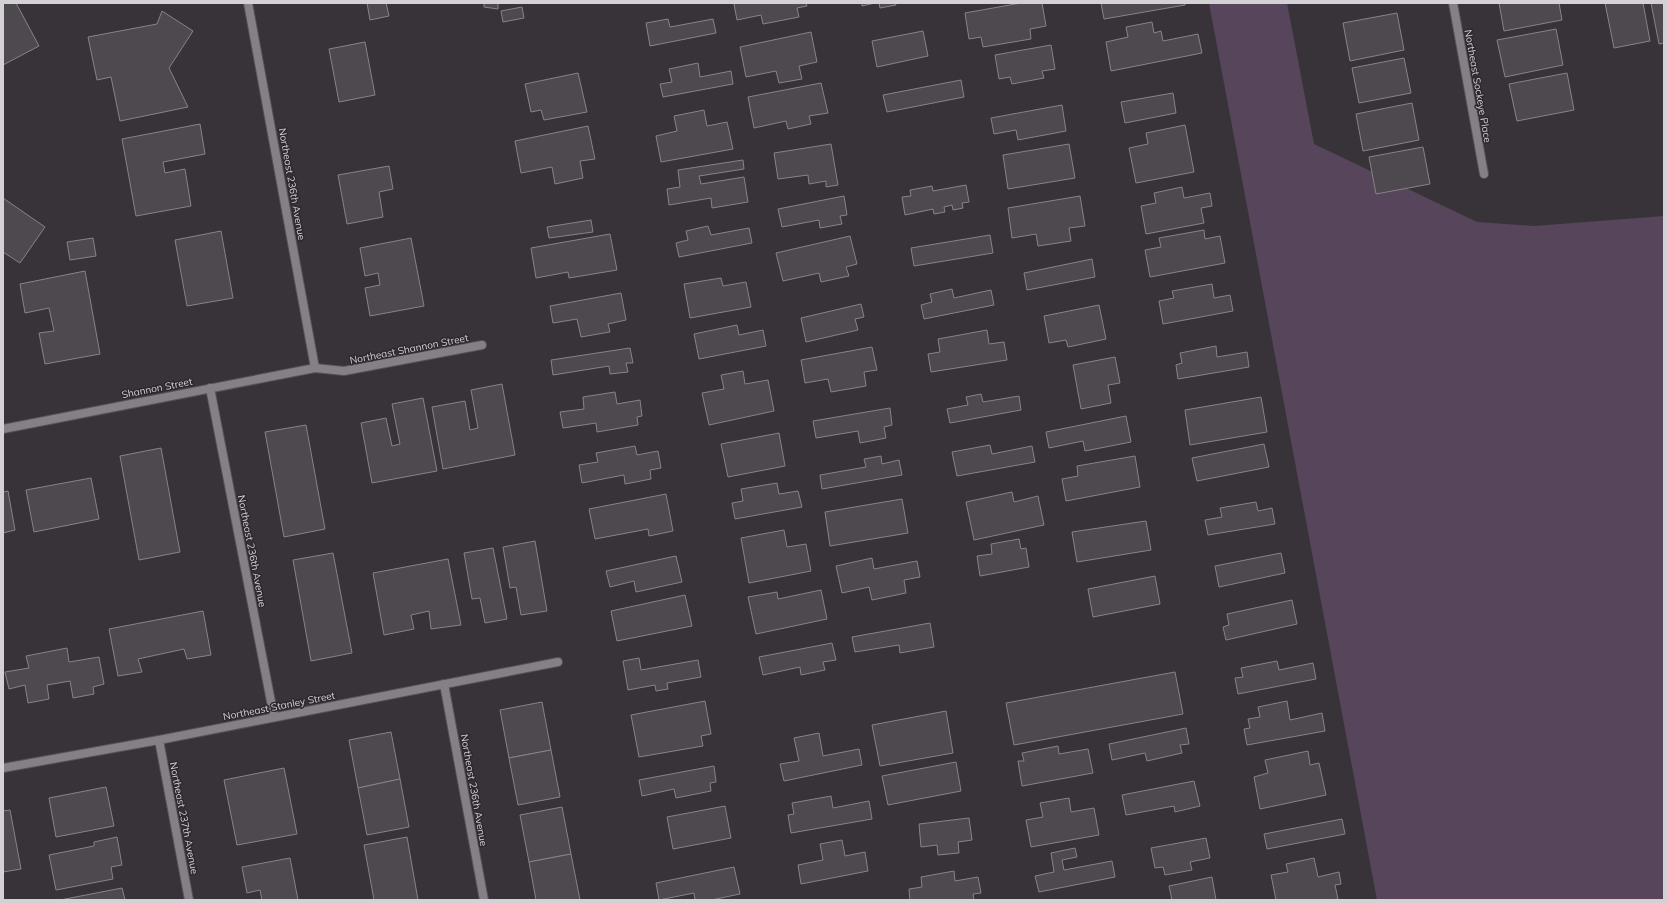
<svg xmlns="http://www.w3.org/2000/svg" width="1667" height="903" font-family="Mulish,sans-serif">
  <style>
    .green { fill: #57465b }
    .building { fill: #4e484f; stroke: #888289 }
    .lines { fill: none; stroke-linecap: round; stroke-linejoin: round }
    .minor-casing { stroke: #555257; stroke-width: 10 }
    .minor { stroke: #867f87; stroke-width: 8 }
    .labels { text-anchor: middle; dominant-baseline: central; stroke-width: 3; stroke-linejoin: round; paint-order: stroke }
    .street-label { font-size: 10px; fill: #d4d1d5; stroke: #2e292f }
  </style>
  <rect width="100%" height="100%" fill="#383339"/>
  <path class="green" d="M1209,3H1287L1314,144L1477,222L1534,226L1664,216V895L1662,900H1377Z"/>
  <g class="building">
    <path d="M3,3H16L39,46L3,65Z"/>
    <path d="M367,3H386L389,16L370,20Z"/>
    <path d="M484,3H498V9L484,7Z"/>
    <path d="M738,3H806L807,6L797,8L799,17L763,24L761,15L737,20L734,4Z"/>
    <path d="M862,3H875L862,6Z"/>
    <path d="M879,3H895L896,5L880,8Z"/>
    <path d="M1021,3H1042L1046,26L1030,29L1031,39L983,47L981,37L969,39L965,13Z"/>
    <path d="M1101,3H1185V5L1104,19Z"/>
    <path d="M1499,3H1559L1562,20L1504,31Z"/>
    <path d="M1605,3H1643L1650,41L1614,48Z"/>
    <path d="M1651,3H1664V43L1659,44Z"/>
    <path d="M522,7L524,18L503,22L501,11Z"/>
    <path d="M162,11L193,31L169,68L188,107L120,121L111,77L97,80L88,37L157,24Z"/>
    <path d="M1397,13L1404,50L1350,61L1343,23Z"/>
    <path d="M668,19L670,27L713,19L716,33L650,46L646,23Z"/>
    <path d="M1152,22L1154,33L1161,31L1163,41L1198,34L1202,53L1111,71L1106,42L1128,37L1126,27Z"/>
    <path d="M1556,29L1563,65L1505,77L1497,40Z"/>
    <path d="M923,31L928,56L877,67L872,41Z"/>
    <path d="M811,32L817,62L799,66L802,79L779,83L776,71L746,77L740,47Z"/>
    <path d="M365,42L375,95L339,102L329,49Z"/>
    <path d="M1051,45L1055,69L1042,71L1044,78L1012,84L1010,77L999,79L995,55Z"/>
    <path d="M1404,58L1411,93L1359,103L1352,68Z"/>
    <path d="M698,63L700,77L731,71L733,84L663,97L660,84L672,82L669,69Z"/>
    <path d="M578,73L587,112L544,120L541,110L531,112L525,84Z"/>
    <path d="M1567,73L1574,110L1517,121L1509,84Z"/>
    <path d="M961,80L964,97L887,112L883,95Z"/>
    <path d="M821,83L828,113L809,116L811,124L788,129L786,121L754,128L748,97Z"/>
    <path d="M1173,93L1176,113L1125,123L1121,102Z"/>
    <path d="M1412,103L1419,140L1363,151L1356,114Z"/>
    <path d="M1062,105L1066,131L1018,140L1016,130L994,134L991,118Z"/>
    <path d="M704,110L707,126L727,122L733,149L661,162L656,136L677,131L674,116Z"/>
    <path d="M200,124L205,154L163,162L165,173L185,169L191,206L136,216L122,139Z"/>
    <path d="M1185,125L1194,172L1136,183L1129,148L1148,144L1146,133Z"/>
    <path d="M588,126L595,159L580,161L583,178L555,184L552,167L521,173L515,141Z"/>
    <path d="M831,144L838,185L826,187V181L809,184L808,175L778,179L774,153Z"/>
    <path d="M1069,144L1075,178L1008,189L1003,155Z"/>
    <path d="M1423,147L1430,184L1376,194L1369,157Z"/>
    <path d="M743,160L744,169L699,176L701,184L744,177L748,202L712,208L711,198L669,205L667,189L680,187L678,170Z"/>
    <path d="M389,166L393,189L379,192L383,217L347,224L338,175Z"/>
    <path d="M966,185L969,202L962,203L963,208L953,210L952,205L944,207L945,212L934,214L933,209L905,215L902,197L911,196L910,190L932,186L933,191Z"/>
    <path d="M1182,187L1184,198L1210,193L1212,206L1201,208L1204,223L1146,234L1141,206L1156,203L1154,193Z"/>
    <path d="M844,196L847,215L840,216L842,224L820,228L819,220L782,227L778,209Z"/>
    <path d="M1080,196L1085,226L1069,228L1071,241L1038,246L1036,234L1012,238L1008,208Z"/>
    <path d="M3,198L45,227L20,263L3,252Z"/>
    <path d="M591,220L593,232L549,238L547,227Z"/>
    <path d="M708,226L711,235L749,228L752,243L679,257L676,243L688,240L686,231Z"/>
    <path d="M1204,230L1205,239L1220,236L1225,263L1150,277L1145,250L1161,247L1159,238Z"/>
    <path d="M221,231L233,298L187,306L175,240Z"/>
    <path d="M610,234L617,270L569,278L568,272L536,278L531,248Z"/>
    <path d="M990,235L993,253L914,266L911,248Z"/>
    <path d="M850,236L857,264L846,267L849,276L821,282L819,273L783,281L776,253Z"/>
    <path d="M93,238L96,256L70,260L67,242Z"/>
    <path d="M411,238L424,306L370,316L365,288L380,285L378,273L365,276L360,248Z"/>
    <path d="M1092,259L1095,277L1027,290L1024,273Z"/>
    <path d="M85,271L100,354L45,364L39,333L54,331L49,308L25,313L20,284Z"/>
    <path d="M721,278L723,286L746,282L751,307L690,318L684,284Z"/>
    <path d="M1212,284L1214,298L1230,295L1233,311L1163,324L1159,301L1174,298L1172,291Z"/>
    <path d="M952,289L954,298L991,290L994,305L924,319L921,305L932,302L930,294Z"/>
    <path d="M621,293L626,320L608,324L610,332L581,337L577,319L553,323L550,306Z"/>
    <path d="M861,304L864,317L855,319L858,330L806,342L801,318Z"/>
    <path d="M1099,305L1106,339L1068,347L1066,340L1049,343L1044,316Z"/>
    <path d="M737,325L739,335L763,330L766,346L699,359L694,334Z"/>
    <path d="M987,330L989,344L1004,342L1007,360L931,372L928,354L940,352L938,339Z"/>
    <path d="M1216,346L1217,357L1247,352L1249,367L1178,379L1176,365L1182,363L1180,353Z"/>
    <path d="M872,347L877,370L864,372L866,386L831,392L828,379L805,383L801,360Z"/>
    <path d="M630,348L633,363H626L628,372L610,374L609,366L553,375L551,360Z"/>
    <path d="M1115,357L1120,383L1108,385L1111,403L1081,409L1073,365Z"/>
    <path d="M743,371L745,384L768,380L774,411L709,425L702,393L724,389L721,375Z"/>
    <path d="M502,384L515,455L443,469L432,407L465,401L470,430L478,428L471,390Z"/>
    <path d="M615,392L617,404L640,400L642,416L637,417L638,425L597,432L596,423L563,428L560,412L584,409L583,397Z"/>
    <path d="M981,394L983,402L1019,396L1021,410L950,423L947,409L968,405L966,397Z"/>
    <path d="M1261,397L1267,432L1190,445L1185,410Z"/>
    <path d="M423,398L437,471L372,483L361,423L386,418L392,446L400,444L392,404Z"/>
    <path d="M890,408L892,425L884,427L886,438L860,443L858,431L816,438L813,421Z"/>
    <path d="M1126,416L1131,442L1085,451L1083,441L1049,448L1046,432Z"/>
    <path d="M306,425L325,529L284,537L265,432Z"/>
    <path d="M779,433L785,466L728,477L721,444Z"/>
    <path d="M1264,444L1269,467L1197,481L1192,458Z"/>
    <path d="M990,445L992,454L1032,446L1035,462L957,476L952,452Z"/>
    <path d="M635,446L637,455L658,451L661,468L650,470L651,479L625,484L624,475L582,483L579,465L598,462L596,453Z"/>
    <path d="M161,448L180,552L139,560L120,456Z"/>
    <path d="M881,456L882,464L899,460L902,475L822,489L820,475L866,467L864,459Z"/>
    <path d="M1135,456L1140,487L1066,501L1062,479L1078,476L1077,466Z"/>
    <path d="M91,478L99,519L34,532L26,490Z"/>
    <path d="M777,483L779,494L798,491L802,507L735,519L732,503L743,501L741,489Z"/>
    <path d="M8,491L15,530L3,533V492Z"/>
    <path d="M1012,492L1014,502L1038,496L1044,525L974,540L966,502Z"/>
    <path d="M666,494L673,531L649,536L648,529L595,539L589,509Z"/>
    <path d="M902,499L908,533L830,546L825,512Z"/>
    <path d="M1256,502L1258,511L1272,508L1275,524L1208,535L1205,520L1222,517L1220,508Z"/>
    <path d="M1146,521L1151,550L1077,562L1072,532Z"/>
    <path d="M784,530L787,547L806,544L811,571L749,583L741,538Z"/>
    <path d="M1019,539L1021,549L1026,548L1029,567L980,576L977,556L992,554L991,544Z"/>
    <path d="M535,541L547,611L521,615L516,587L510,588L503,547Z"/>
    <path d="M493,548L507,619L485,623L480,598L472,599L464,553Z"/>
    <path d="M333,553L352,653L311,661L293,560Z"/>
    <path d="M1281,553L1285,573L1219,587L1215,566Z"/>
    <path d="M676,556L682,582L636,592L634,581L610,587L606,571Z"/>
    <path d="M872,558L874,569L917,561L920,577L904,580L906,593L872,600L869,587L842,593L836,566Z"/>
    <path d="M448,559L461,625L431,629L429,611L411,615L414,629L384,635L373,573Z"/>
    <path d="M1155,576L1160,604L1093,617L1088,589Z"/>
    <path d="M821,590L827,619L756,634L748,597L777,592L778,599Z"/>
    <path d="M685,595L692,626L617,641L611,611Z"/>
    <path d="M1292,600L1297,624L1226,640L1223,627L1229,625L1227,614Z"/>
    <path d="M203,611L211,655L187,659L184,649L138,659L142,672L118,676L109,629Z"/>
    <path d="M930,623L934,647L900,653L899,645L855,652L852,637Z"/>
    <path d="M832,643L836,660L823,662L825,670L801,675L800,667L763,675L759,657Z"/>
    <path d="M67,648L69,662L99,657L104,684L93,687L94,694L73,698L70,681L47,685L49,699L28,703L25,685L9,689L5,672L29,668L26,656Z"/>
    <path d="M639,658L641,670L698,660L701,677L667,683L668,689L656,691L655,685L628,690L623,661Z"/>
    <path d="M1277,661L1279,670L1313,663L1316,679L1238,694L1235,678L1243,677L1241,668Z"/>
    <path d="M1175,672L1183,714L1014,745L1006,703Z"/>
    <path d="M705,701L711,734L701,736L703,746L639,757L631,715Z"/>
    <path d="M1287,701L1290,720L1322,713L1325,731L1247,745L1244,729L1250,728L1248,719L1260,717L1258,707Z"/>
    <path d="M542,702L551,750L509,758L500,710Z"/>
    <path d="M946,711L953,753L880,766L872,725Z"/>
    <path d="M1186,728L1189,744L1180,745L1182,753L1147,761L1145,753L1112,760L1109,744Z"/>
    <path d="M391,732L400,779L358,788L349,740Z"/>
    <path d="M819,733L823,756L859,749L862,765L784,781L780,764L799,761L794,738Z"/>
    <path d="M1058,746L1059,754L1088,749L1093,773L1022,786L1018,761H1024L1022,753Z"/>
    <path d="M551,750L560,797L518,805L509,758Z"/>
    <path d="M1308,751L1310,765L1319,763L1326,795L1260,809L1254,777L1268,773L1265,760Z"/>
    <path d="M956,762L961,791L888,805L882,776Z"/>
    <path d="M714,766L716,782L710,783L711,791L676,798L674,789L642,796L639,780Z"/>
    <path d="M284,768L297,834L237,845L224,780Z"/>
    <path d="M400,779L409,827L367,835L358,788Z"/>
    <path d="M1194,781L1200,806L1175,812L1174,806L1126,815L1122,795Z"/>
    <path d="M106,787L114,826L56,837L49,798Z"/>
    <path d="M831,796L833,808L869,801L872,819L791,833L788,815L794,814L792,803Z"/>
    <path d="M1069,798L1071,812L1094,808L1099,835L1031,847L1026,820L1043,817L1040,803Z"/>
    <path d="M725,806L731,838L673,849L667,817Z"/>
    <path d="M562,807L571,854L529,862L520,815Z"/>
    <path d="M10,810L21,869L3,872V811Z"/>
    <path d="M969,818L972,840L958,842L959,853L938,855L937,845L921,847L919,824Z"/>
    <path d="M1342,819L1345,834L1267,849L1264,834Z"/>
    <path d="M117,837L122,865L111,867L113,879L56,890L49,855L94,846V842Z"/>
    <path d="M407,837L418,900H374L364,845Z"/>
    <path d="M1206,838L1210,858L1190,862L1192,870L1165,875L1163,867L1155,868L1151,848Z"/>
    <path d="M842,840L845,856L865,852L868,871L801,884L798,865L823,860L820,844Z"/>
    <path d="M1075,848L1077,857L1062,860L1064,870L1112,861L1115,877L1039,892L1035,876L1054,872L1051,853Z"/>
    <path d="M571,854L580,900H536L529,862Z"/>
    <path d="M290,858L298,900H262L260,890L247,893L242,867Z"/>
    <path d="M1314,858L1318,877L1339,872L1341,884L1335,885L1338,899L1331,900H1276L1271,875L1288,872L1286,864Z"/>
    <path d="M734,867L740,894L711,900H695L694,893L659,900L656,883Z"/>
    <path d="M954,871L955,881L978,877L981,893L973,894L974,900H910L909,889L922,887L921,877Z"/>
    <path d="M1212,877L1216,900H1172L1169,886Z"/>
    <path d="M122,888L125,900H60Z"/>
  </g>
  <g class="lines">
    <g class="minor-casing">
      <g id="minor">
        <path d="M248,3L315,368"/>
        <path d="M1453,3L1484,174"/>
        <path d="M210,388L274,717"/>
        <path d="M3,429L315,368L344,371L482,345"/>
        <path d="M444,684L484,900"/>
        <path d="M159,740L189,900"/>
        <path d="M3,768L159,740L558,662"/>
      </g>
    </g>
    <use href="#minor" class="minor"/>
  </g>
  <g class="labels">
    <g class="street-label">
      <text transform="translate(1478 86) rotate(80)">Northeast Sockeye Place</text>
      <text transform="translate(292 184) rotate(80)">Northeast 236th Avenue</text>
      <text transform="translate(409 349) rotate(-11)">Northeast Shannon Street</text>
      <text transform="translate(157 388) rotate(-11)">Shannon Street</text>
      <text transform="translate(252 551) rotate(79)">Northeast 236th Avenue</text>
      <text transform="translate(279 706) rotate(-11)">Northeast Stanley Street</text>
      <text transform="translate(474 790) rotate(80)">Northeast 236th Avenue</text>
      <text transform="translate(184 818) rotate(79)">Northeast 237th Avenue</text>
    </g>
  </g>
  <rect width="1667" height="903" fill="none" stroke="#d4d1d5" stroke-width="8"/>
</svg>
